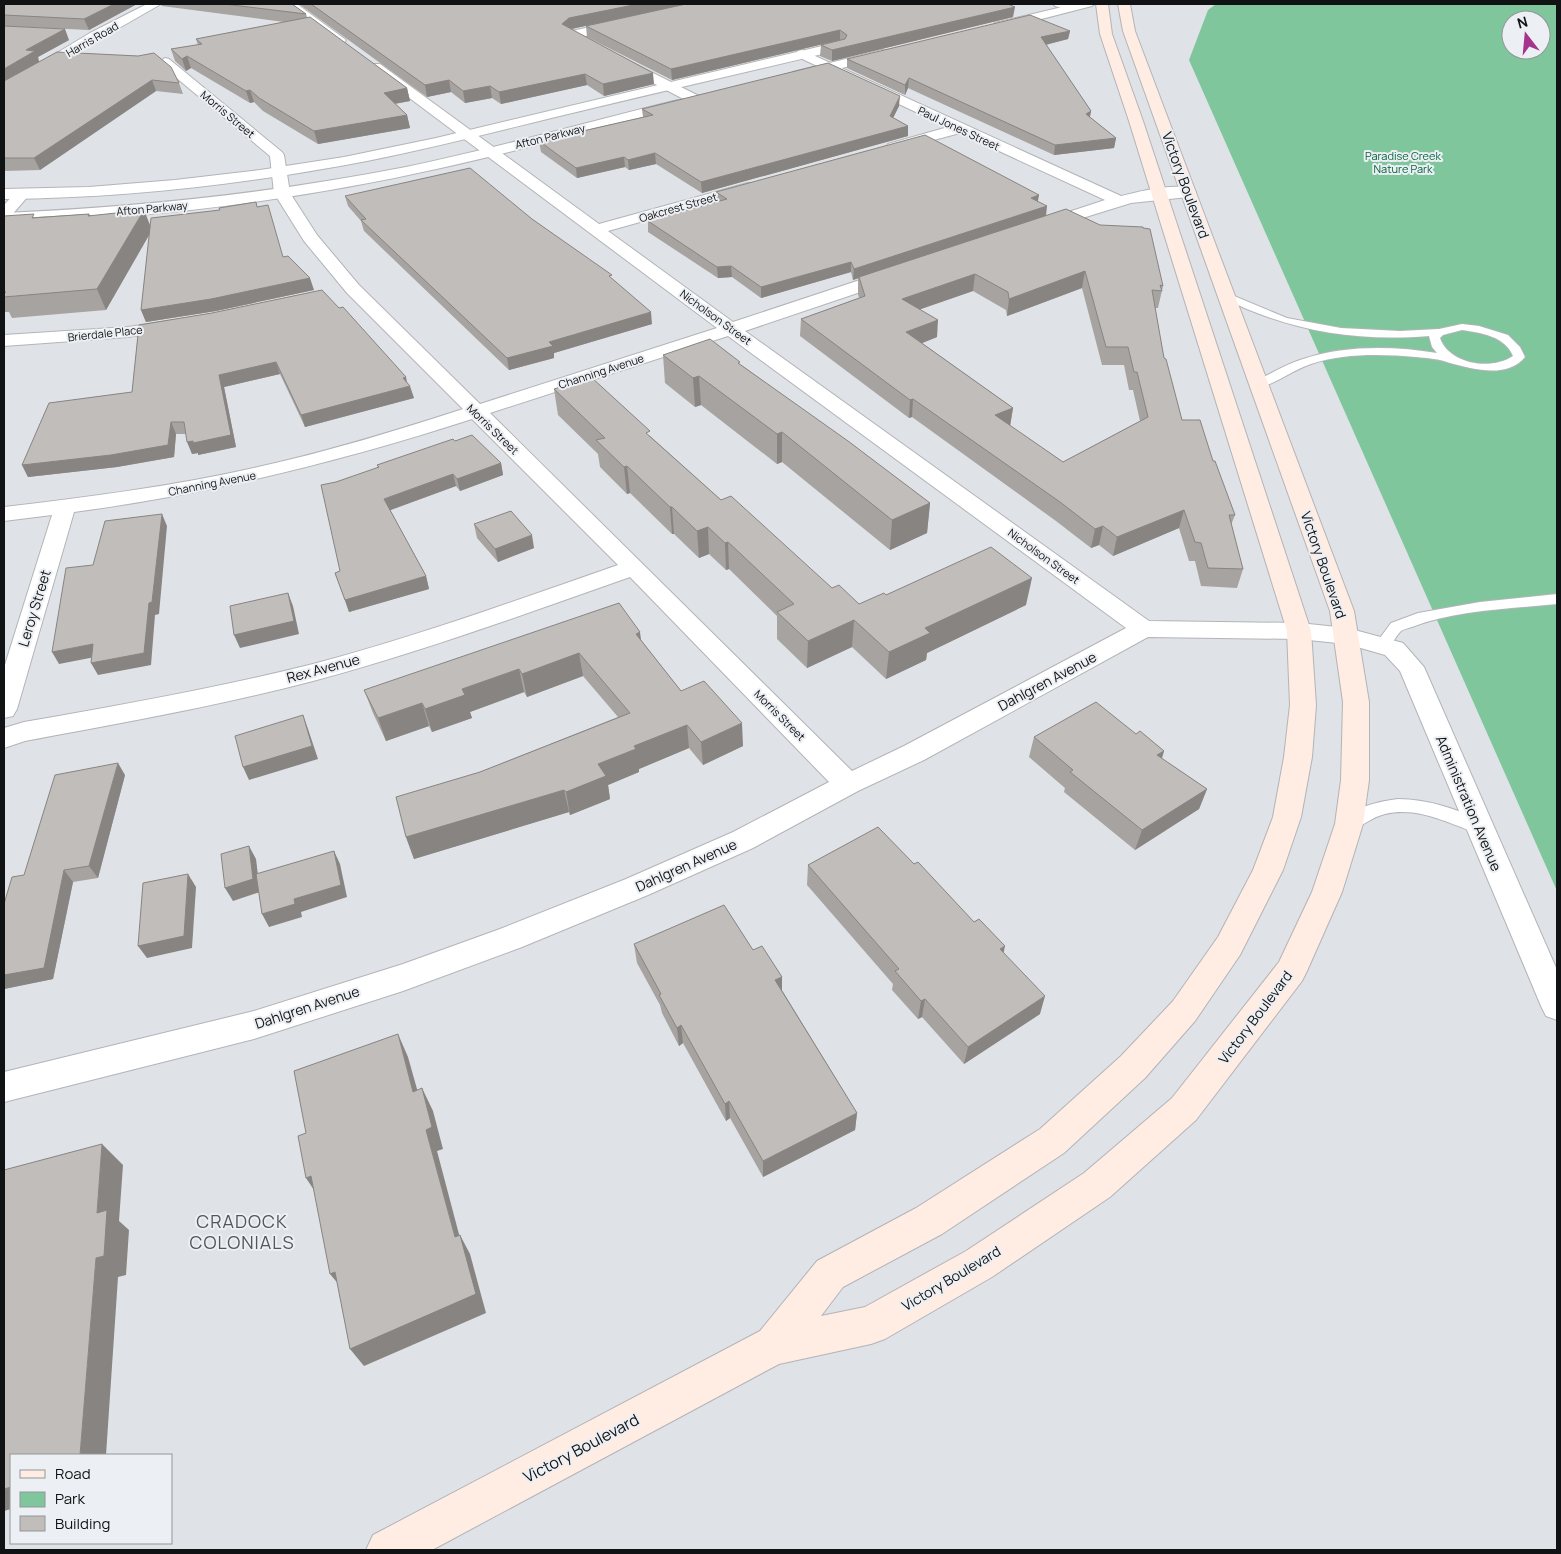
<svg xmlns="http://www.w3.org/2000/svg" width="1561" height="1554" font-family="Manrope,sans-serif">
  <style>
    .green { fill: #7fc69c; fill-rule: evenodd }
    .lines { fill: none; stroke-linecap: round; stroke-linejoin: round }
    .service-casing { stroke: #b2b4b8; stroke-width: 2 }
    .minor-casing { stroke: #b2b4b8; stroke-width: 2 }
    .tertiary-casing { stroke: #b2b4b8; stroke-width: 2 }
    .secondary-casing { stroke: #b2b4b8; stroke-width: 2 }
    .service { fill: #fff; fill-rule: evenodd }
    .minor { fill: #fff; fill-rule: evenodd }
    .tertiary { fill: #fff; fill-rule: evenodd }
    .secondary { fill: #ffece2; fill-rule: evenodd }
    .wall { fill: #a6a3a0; fill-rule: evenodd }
    .shaded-wall { fill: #878482 }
    .building { fill: #c1bdba; stroke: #878482; fill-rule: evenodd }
    .labels { text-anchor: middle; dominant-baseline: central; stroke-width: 4; stroke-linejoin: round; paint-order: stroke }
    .far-street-label { font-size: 11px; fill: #111213; stroke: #eceff3 }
    .far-park-label { font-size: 11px; fill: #07653d; stroke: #eceff3 }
    .street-label { font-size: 14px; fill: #111213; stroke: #eceff3 }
    .near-street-label { font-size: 16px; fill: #111213; stroke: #eceff3 }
    .near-neighbourhood-label { font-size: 18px; letter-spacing: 1px; fill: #545659; stroke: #eceff3 }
  </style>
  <rect width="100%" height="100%" fill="#dfe2e6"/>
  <path class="green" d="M1216,4H1557V891L1189,60L1208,10ZM1511,20H1541V50H1511Z"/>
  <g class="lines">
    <g class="service-casing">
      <g id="service">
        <path d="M1227,293L1287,318L1341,328L1400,331L1439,329L1462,324L1479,326L1508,335L1520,347L1525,357C1507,379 1473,369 1450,363C1440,359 1427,358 1416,357C1383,354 1343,353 1311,364C1293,370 1277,383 1259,388L1255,387L1253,384L1255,381C1271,374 1286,364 1303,359C1345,345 1394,346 1437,353L1432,347L1429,336C1355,342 1289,331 1223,298L1221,296ZM1462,330C1481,333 1505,336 1513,356C1491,371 1449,364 1440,338L1443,335Z"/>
        <path d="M1557,594V604C1509,609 1457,610 1412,627C1409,628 1404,629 1401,631C1392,639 1392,654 1376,650L1374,646L1391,623L1418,613L1480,602Z"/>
        <path d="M1398,799C1429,799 1458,810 1486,822L1489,827L1486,832L1480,834C1449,824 1419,806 1385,814C1372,817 1361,827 1349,831L1343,829L1340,824C1348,808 1381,801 1398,799Z"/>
      </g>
    </g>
    <g class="minor-casing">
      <g id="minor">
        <path d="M147,4H161L4,94V85L90,33Z"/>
        <path d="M284,4H297L346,40L344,43H336Z"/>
        <path d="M1053,4H1070L1077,8L1071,11L1055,6Z"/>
        <path d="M623,20L629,24L627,27L571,39L565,35L567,32Z"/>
        <path d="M802,50L1121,196C1143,191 1172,183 1193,189L1196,192L1193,195L1188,197L1131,203L1047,229H1035L1033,226L1035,223L1105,200L960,133L893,151L888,150L886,147L888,144L948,127L798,57L796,54L798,51Z"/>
        <path d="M621,57L701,97L703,100L696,104L691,103L617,64L615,61Z"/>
        <path d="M165,58L169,59L282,152L284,155L290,193L317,235L359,285L480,404L717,328L372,70L370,67L372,64H380L599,224L748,183H758L761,186L758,189L608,231L733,322L887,271H899L902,275L899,279L745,331L1149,621L1299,623L1347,628L1403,643L1424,667L1557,970V1020L1546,1016L1541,1006L1400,671L1385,655L1347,644L1299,639L1148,637L924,760L858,791L753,848L648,895L522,947L403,991L254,1039L4,1102V1072L254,1011L403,964L500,929L626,879L733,832L829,782L630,577C525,614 421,652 313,681C218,706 121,723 25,741L4,748V728L24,722C121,705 217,688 313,664C416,637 517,600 618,565L472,419C342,461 210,494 74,512L17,709L13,716L4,718V668L52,515L4,521V507C89,497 174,486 258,467C327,452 395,431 463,409L347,293L304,241L274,193L270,156L161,65L159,62ZM728,336L1126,628L904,746L852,771L490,413Z"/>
        <path d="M22,189L27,191L30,194L10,217L4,219V205L17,191Z"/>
        <path d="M176,320L182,321L185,325L182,329L128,337L4,346V335L128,327Z"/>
      </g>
    </g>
    <g class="tertiary-casing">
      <g id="tertiary">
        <path d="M1075,4H1094L1092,6L999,30L993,26L995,23Z"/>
        <path d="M839,42L845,46L843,49C760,69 676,88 593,108C517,126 442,146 367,161C247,184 125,198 4,199V189L89,187L175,180L260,170L344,157L436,138Z"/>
        <path d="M882,50L886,51L888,54L886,57L798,79L792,75L793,72Z"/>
        <path d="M678,100L685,104L683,107C602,128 522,150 441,168C298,200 150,219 4,223V213C139,207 273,193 406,167C498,148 587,122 678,100Z"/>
      </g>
    </g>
    <g class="secondary-casing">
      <path id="secondary" d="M1096,4H1108L1112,34L1143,121L1311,631L1316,705L1312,757L1301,817L1283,870L1240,955L1195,1021L1145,1078L1064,1153L942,1234L843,1287L821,1316L865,1307L966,1251L1084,1173L1172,1098L1279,962L1312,892L1335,824L1341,780L1343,702L1330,611L1123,31L1118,4H1130L1135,31L1354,611L1369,702V780L1363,824L1342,892L1307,971L1302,981L1196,1120L1110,1197L992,1277L885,1339L871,1344L779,1364L432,1550H366L373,1535L760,1331L817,1261L916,1208L1040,1129L1121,1056L1173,1001L1218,937L1253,870L1273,817L1284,757L1290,705L1287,631L1129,121L1100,34Z"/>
    </g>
    <use href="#service" class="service"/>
    <use href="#minor" class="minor"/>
    <use href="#tertiary" class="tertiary"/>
    <use href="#secondary" class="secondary"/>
  </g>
  <g class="wall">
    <path d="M4,4H137L89,30L4,26Z"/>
    <path d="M161,4H292L306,14L307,17L407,88L410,101L395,104L407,115L410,128L318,144L263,111L254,102L250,103L191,68L186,71L175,61L171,49L198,45L196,39L284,22L162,6Z"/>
    <path d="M299,4H1008L1013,17L832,61L820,56L821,45L832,42L672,80L587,37L586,26L594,24L572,29L654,84L604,96L587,85L501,104L492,98L465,103L451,92L427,97Z"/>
    <path d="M4,26L69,40L38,57L39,62L179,83L183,94L156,91L40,170L4,171Z"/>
    <path d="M1070,31L1068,39L1046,45L1091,111L1090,117L1116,138L1114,148L1054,155L908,88L905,95L847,68V59Z"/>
    <path d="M899,106L893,118L908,126V136L702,193L656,164L629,170L625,167L577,178L541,152L539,141L643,117L642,109Z"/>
    <path d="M716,192L1038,201L1046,215L1163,286L1158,308H1155L1164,358L1182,420L1213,461L1235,515L1231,525L1243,569L1237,588L1201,586L1195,561H1189L1179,528L1113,556L1099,545L1091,548L1056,521L912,417L909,418L800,336L801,319L859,298L858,294V278L853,280L851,272L761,298L732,277L718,278L648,232V221L717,202ZM1082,288L1102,365H1124L1129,390H1133L1140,421L1063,462L1010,426L1013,408L922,343L937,337L920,309L973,291L1006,310L1007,316Z"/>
    <path d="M345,196L532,219L612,279L652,324L554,353V358L509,370L364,231L361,221L348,206Z"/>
    <path d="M257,207L283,257L314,290L216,311L146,322L141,310L150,233L106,310L12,318L9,312H4V216L36,217L89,214L90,215L150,227Z"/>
    <path d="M139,325L407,382L414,398L305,427L280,374L224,387L236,447L198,455V453L192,454L186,434H176L174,457L117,467L28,477L22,465L132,392Z"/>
    <path d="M663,355L740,364L930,503L927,533L890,550L782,462L777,464L701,405L695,407L665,383Z"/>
    <path d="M554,389L650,436L721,500L832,588L859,604L886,595L1026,605L927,653L926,660L886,679L852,647L807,668L777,639V616L729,569L726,570L709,554L699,558L674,534H672L630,493L627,494L600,467L598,454L558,415Z"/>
    <path d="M455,441L501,463L503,475L460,491L456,486L390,510L426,576L429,589L349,612L335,573L340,571L336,482L378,468L377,465Z"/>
    <path d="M474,524L534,548L498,562L477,538Z"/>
    <path d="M641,640L681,691L743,746L703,765L689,748L639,769V772L608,785L610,799L570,815L569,812L414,859L406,837L480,772L618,717L583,676L527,697L524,692L470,712L472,718L432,732L429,726L386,741L373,713L364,690Z"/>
    <path d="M1136,734L1164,751L1162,759L1207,789L1199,809L1135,850L1064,792L1065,788L1029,757L1034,737Z"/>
    <path d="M125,775L98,878L73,882L53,979L4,989V904L24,875Z"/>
    <path d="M914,864L1003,953L1040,1014L964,1064L922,1017L918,1019L892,990L893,984L807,885L808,865Z"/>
    <path d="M634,944L753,950L782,977V990L857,1113L855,1130L763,1177L730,1118L726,1121L683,1043L679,1046L662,1013L660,1005L637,963Z"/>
  </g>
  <g class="shaded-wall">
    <path d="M114,4H137L89,30L84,19Z"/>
    <path d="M638,4H688L571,29L562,24L569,18Z"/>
    <path d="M1015,7L1013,17L832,61V50Z"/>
    <path d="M65,29L69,40L38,57L39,62L4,83V69L26,50Z"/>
    <path d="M840,30V40L672,80L671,69Z"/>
    <path d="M1070,31L1068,39L1040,46L1041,37Z"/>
    <path d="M187,56L191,68L186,71L182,59Z"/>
    <path d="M653,73L654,84L604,96L603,84Z"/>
    <path d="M585,74L587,85L501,104L499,92Z"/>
    <path d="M909,78L908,88L905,95V85Z"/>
    <path d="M152,80L156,91L40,170L34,158Z"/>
    <path d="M449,80L451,92L427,97L425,85Z"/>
    <path d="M490,86L492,98L465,103L463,91Z"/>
    <path d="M407,88L410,101L387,105L384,93Z"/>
    <path d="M250,90L254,102L250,103L246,91Z"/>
    <path d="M900,96L899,106L889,126L890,116Z"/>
    <path d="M1091,111L1089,121L1086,114Z"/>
    <path d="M407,115L410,128L318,144L314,131Z"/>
    <path d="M908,126V136L702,193L701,182Z"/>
    <path d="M1116,138L1114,148L1054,155L1055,145Z"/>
    <path d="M655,153L656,164L629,170L628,160Z"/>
    <path d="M624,157L625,167L577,178L576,168Z"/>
    <path d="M1039,195L1037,206L1031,198Z"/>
    <path d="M1047,206L1046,216L853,280L854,269Z"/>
    <path d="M144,210L152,230L106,310L97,289Z"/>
    <path d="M851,262V272L761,298V287Z"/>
    <path d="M731,266L732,277L718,278L717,267Z"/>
    <path d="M1085,271L1082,288L1007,316L1009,299Z"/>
    <path d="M975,274L973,291L901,316L902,299Z"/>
    <path d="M310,278L314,290L216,311L146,322L141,310Z"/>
    <path d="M651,312L652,324L554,353V358L509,370L507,358L549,342Z"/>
    <path d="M938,320L937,337L905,350L906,332Z"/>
    <path d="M276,362L280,374L224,387L236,447L198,455V453L192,454L187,442L193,441L219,375Z"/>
    <path d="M699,376L701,405L695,407L693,378Z"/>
    <path d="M406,377L408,387L410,386L414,398L305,427L301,415Z"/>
    <path d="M913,399L912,417L909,418L910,400Z"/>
    <path d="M1013,408L1010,426L995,415Z"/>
    <path d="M171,422L176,434L174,457L117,467L28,477L22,465Z"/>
    <path d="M782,432V462L777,464V434Z"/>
    <path d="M501,463L503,475L460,491L457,479Z"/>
    <path d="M627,466L630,493L627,494L624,467Z"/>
    <path d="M453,474L456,486L388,511L384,499Z"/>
    <path d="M930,503L927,533L890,550L892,520Z"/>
    <path d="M670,507H672L674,534H672Z"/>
    <path d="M1184,510L1179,528L1113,556L1117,537Z"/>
    <path d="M162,514L167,526L159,614L155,615L151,665L98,675L91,663L149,603Z"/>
    <path d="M1103,526L1099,545L1091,548L1095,529Z"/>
    <path d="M708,527L709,554L699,558L697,531Z"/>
    <path d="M532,535L534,548L498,562L495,549Z"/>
    <path d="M728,542L729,569L726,570L725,543Z"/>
    <path d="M426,576L429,589L349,612L345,600Z"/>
    <path d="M1032,578L1026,605L927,653L926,660L886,679L889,652L925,628Z"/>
    <path d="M288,593L293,606L299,634L240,648L234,635Z"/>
    <path d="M854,620L852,647L807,668L808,641Z"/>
    <path d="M640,632L643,655L636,634Z"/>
    <path d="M93,644L100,656L59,664L52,652Z"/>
    <path d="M579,653L583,676L527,697L522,674Z"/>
    <path d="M519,669L524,692L470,712L472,718L432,732L425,709L462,689Z"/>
    <path d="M422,703L429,726L386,741L378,718Z"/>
    <path d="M303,715L308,729L318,759L249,780L243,767Z"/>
    <path d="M742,723L743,746L703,765L701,742Z"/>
    <path d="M687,725L689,748L639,769V772L608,785L610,799L570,815L566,792L598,764L634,746Z"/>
    <path d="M1164,751L1157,771V755Z"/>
    <path d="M118,763L125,775L98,878L89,866Z"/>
    <path d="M1207,789L1199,809L1135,850L1142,830Z"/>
    <path d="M564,790L569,812L414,859L406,837Z"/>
    <path d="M249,846L256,859L260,892L233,901L225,888Z"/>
    <path d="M334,851L340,864L347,897L301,912L302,917L269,927L262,914L294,899Z"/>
    <path d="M64,870L73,882L53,979L4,989V975Z"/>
    <path d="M188,874L196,887L192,948L147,958L138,946Z"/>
    <path d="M1005,946L1001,965L1000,949Z"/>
    <path d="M782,977V995L775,980Z"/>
    <path d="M1045,996L1040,1014L964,1064L968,1047Z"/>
    <path d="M925,999L922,1017L918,1019L921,1001Z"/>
    <path d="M681,1025L683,1043L679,1046L677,1028Z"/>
    <path d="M398,1034L408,1057L424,1114L413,1092Z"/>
    <path d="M422,1088L433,1111L443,1149L437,1151L465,1257L455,1237L426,1130Z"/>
    <path d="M729,1101L730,1118L726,1121L725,1104Z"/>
    <path d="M857,1113L855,1130L763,1177V1161Z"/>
    <path d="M102,1144L123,1165L119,1221L129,1230L126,1275L118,1277L106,1455H80L96,1258L97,1213Z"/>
    <path d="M311,1176L320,1199L306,1178Z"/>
    <path d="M460,1235L470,1254L486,1313L364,1366L350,1349Z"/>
    <path d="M335,1272L345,1292L330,1274Z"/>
    <path d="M11,1487V1509L4,1511V1489Z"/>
  </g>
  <g class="building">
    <path d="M4,4H114L84,19L4,15Z"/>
    <path d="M224,4H292L306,14Z"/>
    <path d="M311,4H638L569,18L562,24L653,73L603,84L585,74L499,92L490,86L463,91L449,80L425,85Z"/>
    <path d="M686,4H1008L1015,7L832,50L821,45L845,39L847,35L840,30L671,69L586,26Z"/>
    <path d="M1030,15L1070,31L1041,37L1091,111L1086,114L1116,138L1055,145L909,78L905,85L847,59Z"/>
    <path d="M310,17L407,88L384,93L407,115L314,131L259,98L250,90L246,91L187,56L182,59L171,49L202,44L196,39Z"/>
    <path d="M4,26L65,29L26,50L35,51L4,69Z"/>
    <path d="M57,52L138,56L154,53L171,67L179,83L152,80L34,158H4V81Z"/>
    <path d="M828,63L900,96L890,116L908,126L701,182L655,153L628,160L624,157L576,168L539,141L653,115L642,109Z"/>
    <path d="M925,135L1039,195L1031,198L1047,206L854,269L851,262L761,287L731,266L717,267L648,221L727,199L716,192Z"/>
    <path d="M470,168L532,219L612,275L609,276L651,312L549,342L553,346L507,358L361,220L366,219L345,196Z"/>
    <path d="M256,202L257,207L268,205L283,257L288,256L310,278L211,299L141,310L151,218L220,210L219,208Z"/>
    <path d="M1066,209L1100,225L1143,227V228L1150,229L1163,286L1160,285L1162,291L1152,290L1164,358L1166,359L1182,420H1200L1213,461H1215L1235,515H1229L1243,569L1208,568L1201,543L1195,542L1184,510L1117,537L1103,526L1095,529L1060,502L913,399L910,400L801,319L865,296L859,277ZM1085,271L1106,347H1128L1134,372H1137L1148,417L1063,462L995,415L1013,408L906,332L938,320L902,299L975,274L1008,292L1009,299Z"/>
    <path d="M144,210L97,289L4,297V294L6,292H4V216L34,214L32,218L89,214L88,216Z"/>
    <path d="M322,290L339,308L343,307L406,377L403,378L410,386L301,415L276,362L219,375L231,435L193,443V441L187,442L184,422H171L168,445L111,455L22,465L49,403L132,392L139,325L212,313Z"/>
    <path d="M710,339L740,362L738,363L848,441L930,503L892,520L782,432L777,434L699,376L693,378L663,355Z"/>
    <path d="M591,377L650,431L646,433L721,500L731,496L832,588L839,585L859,604L884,593L886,595L991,547L1032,578L925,628L930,633L889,652L854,620L808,641L777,612L794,604L728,542L725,543L708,527L697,531L672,507H670L627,466L624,467L596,440L605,438L554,389Z"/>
    <path d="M472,435L501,463L457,479L453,474L384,499L426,576L345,600L335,573L340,571L321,485L336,482L379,467L377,465L453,439L455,441Z"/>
    <path d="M511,511L532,535L495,549L474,524Z"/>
    <path d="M162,514L152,602L149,603L144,653L91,663L93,644L52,652L66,568L93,565L105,521Z"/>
    <path d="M288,593L294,621L234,635L230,606Z"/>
    <path d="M619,603L640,632L636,634L681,691L704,681L742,723L701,742L687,725L634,746L636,749L598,764L606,776L566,792L564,790L406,837L396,797L480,772L630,713L579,653L522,674L519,669L462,689L465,695L425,709L422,703L378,718L364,690Z"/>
    <path d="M1096,702L1136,734L1140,731L1164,751L1157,755L1207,789L1142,830L1070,772L1073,770L1034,737Z"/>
    <path d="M303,715L312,746L243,767L235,736Z"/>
    <path d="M118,763L89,866L64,870L44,968L4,975V904L12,877L24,875L55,775Z"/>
    <path d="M878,827L914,864L918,862L974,922L979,919L1005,946L1000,949L1045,996L968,1047L925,999L921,1001L895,971L899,969L808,865Z"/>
    <path d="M249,846L253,879L225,888L221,854Z"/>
    <path d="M334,851L341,885L294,899L295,904L262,914L256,874Z"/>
    <path d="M188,874L184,936L138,946L143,883Z"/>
    <path d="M724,905L753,950L762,946L782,977L775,980L857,1113L763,1161L729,1101L725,1104L681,1025L677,1028L659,995L661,994L634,944Z"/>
    <path d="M398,1034L413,1092L422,1088L432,1127L426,1130L455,1237L460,1235L476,1294L350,1349L335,1272L330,1274L311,1176L306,1178L298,1136L306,1133L294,1071Z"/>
    <path d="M102,1144L97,1213L107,1210L104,1256L96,1258L80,1455H11V1487L4,1489V1170Z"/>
  </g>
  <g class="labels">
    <g class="far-street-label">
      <text transform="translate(92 39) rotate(-30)">Harris Road</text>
      <text transform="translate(228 114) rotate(40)">Morris Street</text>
      <text transform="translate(959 128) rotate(25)">Paul Jones Street</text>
      <text transform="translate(550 136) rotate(-14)">Afton Parkway</text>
      <text transform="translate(678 207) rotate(-16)">Oakcrest Street</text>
      <text transform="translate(152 208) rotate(-5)">Afton Parkway</text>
      <text transform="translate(716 317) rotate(36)">Nicholson Street</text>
      <text transform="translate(105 333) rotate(-6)">Brierdale Place</text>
      <text transform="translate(601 371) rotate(-18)">Channing Avenue</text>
      <text transform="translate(493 429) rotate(44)">Morris Street</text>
      <text transform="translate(212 483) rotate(-11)">Channing Avenue</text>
      <text transform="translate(1044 556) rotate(36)">Nicholson Street</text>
      <text transform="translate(780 715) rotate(45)">Morris Street</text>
    </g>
    <g class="far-park-label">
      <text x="1403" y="155">Paradise Creek<tspan x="1403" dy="13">Nature Park</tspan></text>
    </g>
    <g class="street-label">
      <text transform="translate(1186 185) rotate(70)">Victory Boulevard</text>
      <text transform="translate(1324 565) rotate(71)">Victory Boulevard</text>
      <text transform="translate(34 608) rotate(-73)">Leroy Street</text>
      <text transform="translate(323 668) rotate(-15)">Rex Avenue</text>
      <text transform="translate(1047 681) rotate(-28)">Dahlgren Avenue</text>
      <text transform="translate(1469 803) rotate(67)">Administration Avenue</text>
      <text transform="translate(686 865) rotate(-24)">Dahlgren Avenue</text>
      <text transform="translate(307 1007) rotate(-18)">Dahlgren Avenue</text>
      <text transform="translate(1255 1017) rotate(-53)">Victory Boulevard</text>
      <text transform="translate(951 1278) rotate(-31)">Victory Boulevard</text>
    </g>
    <g class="near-street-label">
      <text transform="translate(581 1448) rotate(-28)">Victory Boulevard</text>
    </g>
    <g class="near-neighbourhood-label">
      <text x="242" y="1221">CRADOCK<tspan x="242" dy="21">COLONIALS</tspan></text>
    </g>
  </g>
  <rect width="1561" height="1554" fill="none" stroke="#111213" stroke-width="10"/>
  <rect x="10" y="1454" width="162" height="90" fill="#eceff3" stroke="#949799"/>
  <rect x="20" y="1470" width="25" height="8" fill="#ffece2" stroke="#949799"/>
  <text x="55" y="1479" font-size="15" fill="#111213">Road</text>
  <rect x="20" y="1492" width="25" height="15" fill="#7fc69c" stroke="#949799"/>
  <text x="55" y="1504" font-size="15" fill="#111213">Park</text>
  <rect x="20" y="1516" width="25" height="15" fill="#c1bdba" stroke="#949799"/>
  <text x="55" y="1529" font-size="15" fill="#111213">Building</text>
  <g transform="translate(1526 35) rotate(344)"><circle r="24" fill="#eceff3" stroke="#949799"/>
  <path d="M0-4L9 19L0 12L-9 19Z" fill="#a6348e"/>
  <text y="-8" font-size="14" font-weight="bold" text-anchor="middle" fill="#111213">N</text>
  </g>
</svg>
